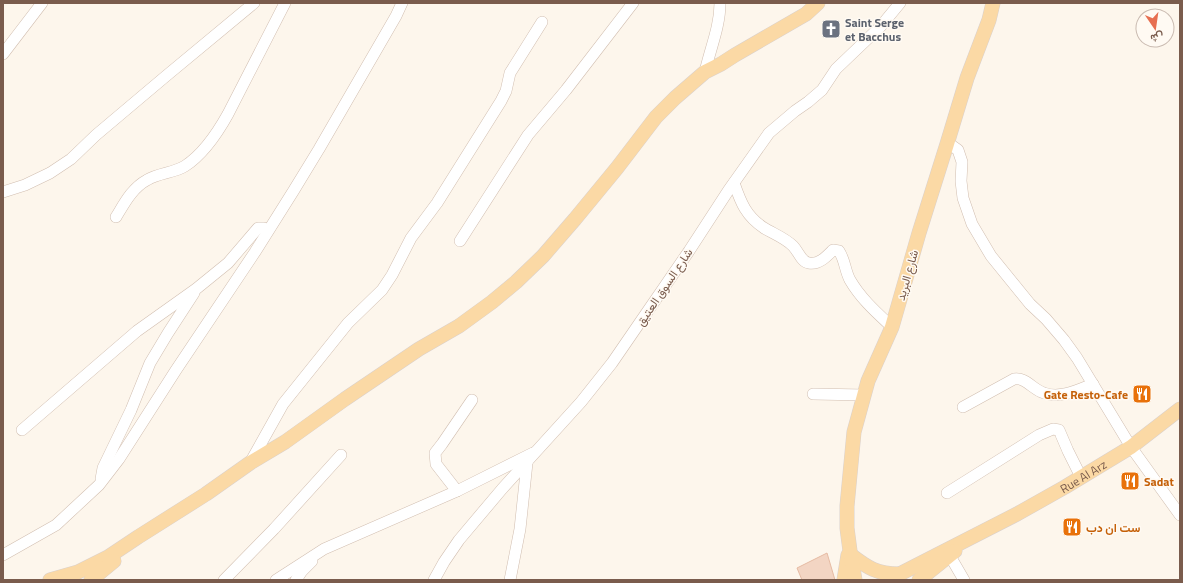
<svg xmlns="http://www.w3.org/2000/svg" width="1183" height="583" font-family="'Titillium Web',Vazirmatn,sans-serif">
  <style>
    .building { fill: #f3d5c3; stroke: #e6bba3 }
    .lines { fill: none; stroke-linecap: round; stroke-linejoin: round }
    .minor-casing { stroke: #d1beb0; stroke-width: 12 }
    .major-casing { stroke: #dad1cd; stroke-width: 15 }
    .minor { stroke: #fff; stroke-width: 11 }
    .major { stroke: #fbd9a5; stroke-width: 14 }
    .labels { text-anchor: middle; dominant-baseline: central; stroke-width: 3; stroke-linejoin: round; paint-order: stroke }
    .worship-label { font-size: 12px; font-weight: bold; fill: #5b616d; stroke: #fffaf3; text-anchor: start }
    .street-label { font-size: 12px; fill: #7a5c4d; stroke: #fffaf3 }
    .food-label { font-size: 12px; font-weight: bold; fill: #c56008; stroke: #fffaf3; text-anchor: start }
  </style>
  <rect width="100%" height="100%" fill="#fdf6ec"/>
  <path class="building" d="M827,553L835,580H802L797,568Z"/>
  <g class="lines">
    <g class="minor-casing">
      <g id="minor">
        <path d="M3,54L42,3"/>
        <path d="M705,72C710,49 720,27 720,3"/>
        <path d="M947,144L951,145L958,150L962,162L961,181L963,198L972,224L991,256L1030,304L1046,319L1064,340L1077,358L1131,447L1180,515"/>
        <path d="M734,183C741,203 746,216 764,228C774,234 785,238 793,246C799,252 801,262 809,263C819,265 827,256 833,250L839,251C845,260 845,271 850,280C861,299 877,313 892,327"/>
        <path d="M3,192L25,185L50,173L71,159L96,135L166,76L254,3"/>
        <path d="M116,217C124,204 132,188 147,180C158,173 174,173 185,166C202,155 218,132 228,114L285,3"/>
        <path d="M460,241L528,135L566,90L633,3"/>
        <path d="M813,394L864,395"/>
        <path d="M963,407L1014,379C1026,377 1033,390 1044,393C1060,399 1078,390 1093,384"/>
        <path d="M22,430L137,331L196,289L228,263L258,228H264L267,231"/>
        <path d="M250,463L283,404L348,323L382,290L392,275L411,238L437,203L501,101L506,91L510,73L542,22"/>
        <path d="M101,479L103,468L131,410L150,363L168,333L194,293"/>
        <path d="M457,491L436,464L435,453L442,444L472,400"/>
        <path d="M947,493L1039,435L1053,429L1059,430L1068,451L1081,477"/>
        <path d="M3,555L56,525L99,485L119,459L176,370L255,252L294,190L319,149L396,16L402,3"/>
        <path d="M950,556L964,580"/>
        <path d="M224,580L274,529L341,455"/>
        <path d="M276,580L324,549L457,491L533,453"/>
        <path d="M296,580L302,571L312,561"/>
        <path d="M434,580L444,562L459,540L502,489L581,402L612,363L689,251L728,191L769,133L795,111L808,102L822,90L836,69L881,26L900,3"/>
        <path d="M510,580L520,529L527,463"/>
      </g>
    </g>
    <g class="major-casing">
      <g id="major">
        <path d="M851,555C868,568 877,574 899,574"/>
        <path d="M50,580L78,572L108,557L138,537L206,494L250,463L285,442L345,399L419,349L459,326L492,302L516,282L543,256L575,219L617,168L656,117L675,98L705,72L721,64L735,55L806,14L818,3"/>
        <path d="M91,580L114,561"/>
        <path d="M844,580L848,555"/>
        <path d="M855,580L850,551L847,528V506L854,432L868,381L892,327L919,233L947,144L967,78L989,20L993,3"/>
        <path id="s1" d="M888,580L1017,514L1065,487L1131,447L1180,409"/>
        <path d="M919,580L955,551"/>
      </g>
    </g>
    <use href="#minor" class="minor"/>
    <use href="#major" class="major"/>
  </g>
  <defs>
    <g id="church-square" transform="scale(1)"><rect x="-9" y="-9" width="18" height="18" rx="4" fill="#6b7280" stroke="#fffaf3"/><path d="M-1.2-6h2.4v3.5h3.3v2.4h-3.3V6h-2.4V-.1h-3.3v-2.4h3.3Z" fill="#fff"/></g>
    <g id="restaurant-square" transform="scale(1)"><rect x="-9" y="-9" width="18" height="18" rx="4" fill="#e8710a" stroke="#fffaf3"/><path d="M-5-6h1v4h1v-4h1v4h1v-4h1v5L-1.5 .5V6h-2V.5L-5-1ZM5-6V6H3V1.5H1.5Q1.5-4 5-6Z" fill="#fff"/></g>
  </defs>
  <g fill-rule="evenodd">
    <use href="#church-square" x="831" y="29"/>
    <use href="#restaurant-square" x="1142" y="394"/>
    <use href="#restaurant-square" x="1130" y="481"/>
    <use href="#restaurant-square" x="1072" y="527"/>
  </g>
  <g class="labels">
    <g class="worship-label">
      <text x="845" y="22">Saint Serge<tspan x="845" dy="14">et Bacchus</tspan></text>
    </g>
    <g class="street-label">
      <text transform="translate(907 275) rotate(-74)">شارع البريد</text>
      <text transform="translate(664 287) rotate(-56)">شارع السوق العتيق</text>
      <text stroke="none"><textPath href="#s1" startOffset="221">Rue Al Arz</textPath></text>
    </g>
    <g class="food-label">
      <text x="1128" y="394" text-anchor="end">Gate Resto-Cafe</text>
      <text x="1144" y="481">Sadat</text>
      <text x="1086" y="527">ست ان دب</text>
    </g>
  </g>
  <rect width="1183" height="583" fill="none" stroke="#7a5c4d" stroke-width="8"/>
  <g transform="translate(1155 28) rotate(167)"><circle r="19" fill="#fffaf3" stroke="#cabbb1"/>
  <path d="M0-3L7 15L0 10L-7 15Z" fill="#e76f51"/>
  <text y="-6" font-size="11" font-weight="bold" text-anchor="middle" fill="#7a5c4d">ش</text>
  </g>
</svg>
